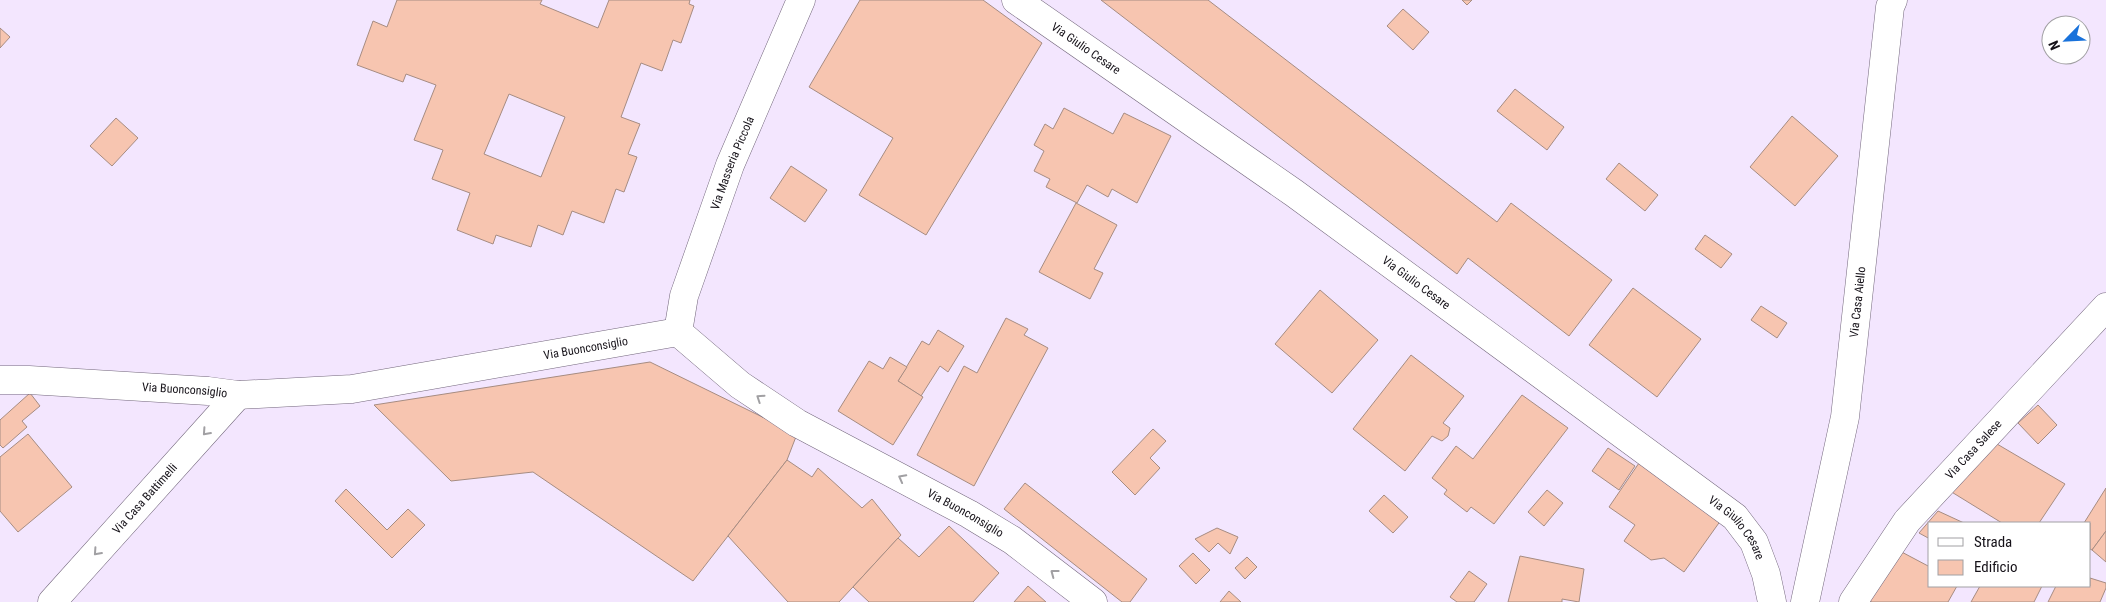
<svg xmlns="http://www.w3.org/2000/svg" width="2106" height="602" font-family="'Roboto Condensed',sans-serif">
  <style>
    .building { fill: #f7c5b0; stroke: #a68c82; fill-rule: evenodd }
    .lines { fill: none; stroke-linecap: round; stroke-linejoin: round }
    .minor-casing { stroke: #73677c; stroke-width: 29 }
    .minor { stroke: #fff; stroke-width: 28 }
    .oneway { stroke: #a1a0a3 }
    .labels { text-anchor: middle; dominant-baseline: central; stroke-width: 4; stroke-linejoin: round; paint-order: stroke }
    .street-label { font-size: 12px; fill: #151118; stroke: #fff }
  </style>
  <rect width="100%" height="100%" fill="#f3e6fe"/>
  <g class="building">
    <path d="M397,0H542L540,4L598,28L609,0H690L689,4L694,6L681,43L673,40L662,71L641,63L621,117L640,124L628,154L637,157L624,192L616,189L604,223L572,211L563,235L538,225L531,247L496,235L493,244L457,230L470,193L432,179L443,150L414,140L436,85L406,74L403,82L357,65L373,21L387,27ZM509,94L565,117L541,177L484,154Z"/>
    <path d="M860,0H983L1042,43L926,235L859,195L893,138L809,87Z"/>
    <path d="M1101,0H1208L1497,222L1511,203L1612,280L1569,336L1468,258L1457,274Z"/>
    <path d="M1462,0H1472L1467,5Z"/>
    <path d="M1403,9L1429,32L1413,50L1387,26Z"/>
    <path d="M0,28L10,37L0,48Z"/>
    <path d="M1515,89L1564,127L1547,150L1497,111Z"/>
    <path d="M1064,108L1113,134L1124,113L1171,136L1137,203L1112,189L1108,197L1087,185L1077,203L1046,187L1050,179L1034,171L1044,151L1034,145L1045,124L1053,129Z"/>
    <path d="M1792,116L1838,156L1795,206L1750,167Z"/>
    <path d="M116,118L138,138L112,166L90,146Z"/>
    <path d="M1619,163L1658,195L1645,211L1606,179Z"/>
    <path d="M791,166L827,190L805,222L770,198Z"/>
    <path d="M1076,203L1117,225L1094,269L1103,273L1090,299L1039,272Z"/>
    <path d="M1705,235L1732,254L1721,268L1695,249Z"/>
    <path d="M1633,288L1701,339L1657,397L1589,345Z"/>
    <path d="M1320,290L1378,340L1332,393L1275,344Z"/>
    <path d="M1761,306L1787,323L1777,338L1751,320Z"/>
    <path d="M1006,318L1028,329L1024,335L1048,348L974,486L917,455L964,366L977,373Z"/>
    <path d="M938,330L964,346L948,372L940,366L921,396L898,381L922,341L929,345Z"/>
    <path d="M1411,355L1464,396L1443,423L1450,428L1448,436L1442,441L1432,436L1405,471L1353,429Z"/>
    <path d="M890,357L907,367L898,381L923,397L893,445L838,411L869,361L883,369Z"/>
    <path d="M650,362L797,434L787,460L693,581L533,472L451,481L374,405Z"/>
    <path d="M30,393L40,406L22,421L27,427L3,448L0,445V420Z"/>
    <path d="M1522,395L1568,428L1494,524L1471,507L1467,512L1444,494L1447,490L1432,478L1456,446L1473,459Z"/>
    <path d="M2038,405L2057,425L2038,444L2018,423Z"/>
    <path d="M1153,429L1166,441L1150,458L1160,468L1135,495L1112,472Z"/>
    <path d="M28,434L72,487L18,532L0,511V457Z"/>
    <path d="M1997,444L2065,484L2039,523H2002L1950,491Z"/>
    <path d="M1608,448L1635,466L1619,490L1592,471Z"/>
    <path d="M787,460L812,477L818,468L862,508L872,499L901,535L839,602H788L728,536Z"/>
    <path d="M1639,463L1721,520L1684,572L1664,558L1651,560L1624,541L1635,525L1609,507Z"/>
    <path d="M1025,483L1147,579L1130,602H1122L1004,509Z"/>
    <path d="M2106,488V531L2092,550L2090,549V523H2084Z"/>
    <path d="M346,489L387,530L408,509L425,525L392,558L335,501Z"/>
    <path d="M1547,490L1563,503L1544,526L1528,512Z"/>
    <path d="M1384,495L1408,517L1393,533L1369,511Z"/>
    <path d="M1938,511L1964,523H1930V539L1919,533Z"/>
    <path d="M949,526L999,573L973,602H869L853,587L898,538L919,557Z"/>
    <path d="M1217,528L1238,537L1230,554L1218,543L1209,552L1195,539Z"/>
    <path d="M2106,531V562L2092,550Z"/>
    <path d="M1896,549L1930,567V586H1957L1948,602H1872L1868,600Z"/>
    <path d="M1193,553L1210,570L1196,584L1179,566Z"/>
    <path d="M1520,556L1584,569L1579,602L1562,599V602H1508Z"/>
    <path d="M1247,557L1257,567L1245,579L1235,568Z"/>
    <path d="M1469,571L1487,584L1474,602H1457L1450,597Z"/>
    <path d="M2090,578L2106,583V588L2100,602H2048L2056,586H2090Z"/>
    <path d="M1028,586L1046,602H1014Z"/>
    <path d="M1980,586H2042L2034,602H1971Z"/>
    <path d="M1229,591L1241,602H1220Z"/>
  </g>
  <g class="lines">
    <g class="minor-casing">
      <g id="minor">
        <path id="s1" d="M1016,0L1294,193L1735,517L1754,542L1766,574L1772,602"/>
        <path id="s2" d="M678,332L740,385L797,423L969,514L1012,540L1093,602"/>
        <path id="s3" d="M678,332L684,296L730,165L801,0"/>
        <path id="s4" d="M0,380H29L208,391L238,395L352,389L678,332"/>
        <path id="s5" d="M52,602L238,395"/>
        <path id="s6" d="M1805,602L1845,417L1890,7L1893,0"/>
        <path id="s7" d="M1853,602L1907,521L2106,307"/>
      </g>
    </g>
    <use href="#minor" class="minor"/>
  </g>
  <defs><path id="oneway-chevron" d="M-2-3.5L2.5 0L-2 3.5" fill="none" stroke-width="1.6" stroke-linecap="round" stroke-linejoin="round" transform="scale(1.25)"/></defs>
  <g class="oneway">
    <use href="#oneway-chevron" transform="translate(760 398) rotate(-146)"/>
    <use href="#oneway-chevron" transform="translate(206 432) rotate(132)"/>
    <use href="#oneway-chevron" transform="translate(902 478) rotate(-152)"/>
    <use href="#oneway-chevron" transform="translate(97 552) rotate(132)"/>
    <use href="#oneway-chevron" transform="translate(1054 573) rotate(-143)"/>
  </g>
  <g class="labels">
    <g class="street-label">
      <text stroke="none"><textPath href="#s1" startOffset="85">Via Giulio Cesare</textPath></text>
      <text stroke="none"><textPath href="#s3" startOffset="178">Via Masseria Piccola</textPath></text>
      <text stroke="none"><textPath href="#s1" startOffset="490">Via Giulio Cesare</textPath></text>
      <text stroke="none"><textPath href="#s6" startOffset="305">Via Casa Aiello</textPath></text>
      <text stroke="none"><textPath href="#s4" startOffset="590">Via Buonconsiglio</textPath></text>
      <text stroke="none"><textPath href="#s4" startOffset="185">Via Buonconsiglio</textPath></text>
      <text stroke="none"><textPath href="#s7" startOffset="195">Via Casa Salese</textPath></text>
      <text stroke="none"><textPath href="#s5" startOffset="139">Via Casa Battimelli</textPath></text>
      <text stroke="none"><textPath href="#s2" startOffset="341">Via Buonconsiglio</textPath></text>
      <text stroke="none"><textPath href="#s1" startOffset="895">Via Giulio Cesare</textPath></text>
    </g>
  </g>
  <rect x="1928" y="522" width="162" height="65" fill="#ffffff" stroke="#a1a0a3"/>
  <rect x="1938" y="538" width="25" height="8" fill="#ffffff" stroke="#a1a0a3"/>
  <text x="1974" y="547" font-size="15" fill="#151118">Strada</text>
  <rect x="1938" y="560" width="25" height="15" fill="#f7c5b0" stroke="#a1a0a3"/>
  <text x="1974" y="572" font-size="15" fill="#151118">Edificio</text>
  <g transform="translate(2066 40) rotate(246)"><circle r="24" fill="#ffffff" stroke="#a1a0a3"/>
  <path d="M0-4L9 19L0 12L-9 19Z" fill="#1972db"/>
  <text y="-8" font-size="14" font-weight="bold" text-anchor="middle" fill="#151118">N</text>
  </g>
</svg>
